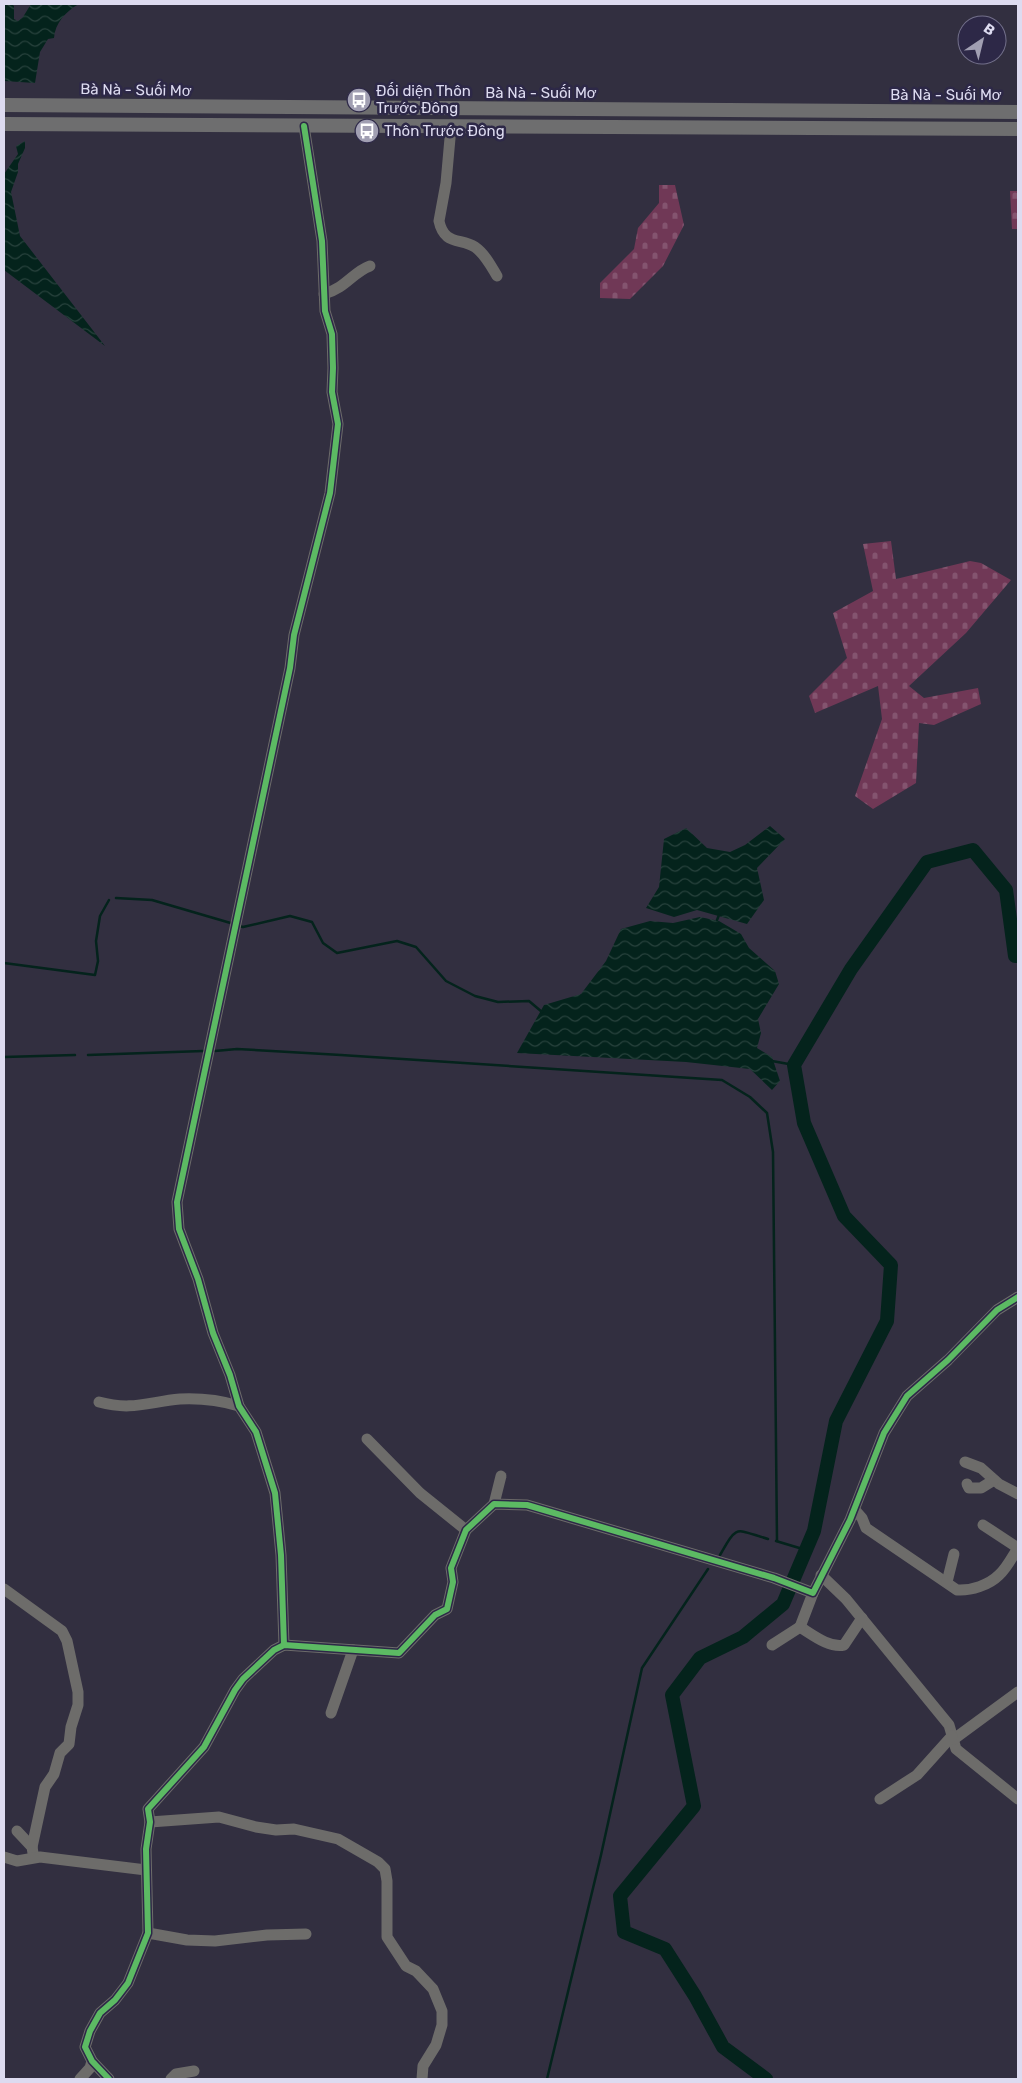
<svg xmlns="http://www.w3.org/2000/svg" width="1022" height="2083" font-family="Rubik,sans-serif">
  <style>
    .cemetery { fill: url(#cemetery-stones) }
    .water { fill: url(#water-waves) }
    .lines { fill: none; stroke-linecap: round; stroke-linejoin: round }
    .stream { stroke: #04231c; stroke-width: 2.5 }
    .river { stroke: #04231c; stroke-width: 14 }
    .minor { stroke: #6d6c6a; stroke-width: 11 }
    .major { stroke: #6e6e6f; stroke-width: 14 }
    .cycleway-casing { stroke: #2d2847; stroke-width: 9 }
    .cycleway { stroke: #5cba63; stroke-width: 6 }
    .labels { text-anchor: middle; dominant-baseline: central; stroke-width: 5; stroke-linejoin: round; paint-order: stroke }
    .street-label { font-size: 15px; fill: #dddbf0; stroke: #2d2847 }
    .poi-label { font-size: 15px; fill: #dddbf0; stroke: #2d2847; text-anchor: start }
  </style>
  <defs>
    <pattern id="cemetery-stones" width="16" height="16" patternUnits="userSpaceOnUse" patternTransform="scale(1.25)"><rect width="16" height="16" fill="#703856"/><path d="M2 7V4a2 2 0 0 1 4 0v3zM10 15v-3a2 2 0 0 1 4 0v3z" fill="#84546f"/></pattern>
    <pattern id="water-waves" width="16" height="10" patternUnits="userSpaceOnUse" patternTransform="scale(1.25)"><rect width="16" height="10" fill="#04231c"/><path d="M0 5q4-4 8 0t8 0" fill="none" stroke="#28423d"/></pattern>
  </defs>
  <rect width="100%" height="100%" fill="#322f40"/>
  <g class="cemetery">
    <path d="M659,185H675L684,225L663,266L630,299L600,298V283L634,249L638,228L659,203Z"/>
    <path d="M1010,191H1018V229H1012Z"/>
    <path d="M891,541L896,579L970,561L981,563L1011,580L966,633L909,686L924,698L978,688L981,704L934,725L919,723L916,783L873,809L855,796L882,719L878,686L815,713L809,696L847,658L833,613L873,591L863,544Z"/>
  </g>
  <g class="water">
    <path d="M4,4H12L14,6V19L18,21L23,17L31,4H79C66,11 55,23 54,38L48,39L40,52L35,83L4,81Z"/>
    <path d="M25,141V148L18,164V172L11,192L20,236L105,346L4,270V174L18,154L16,146Z"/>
    <path d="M770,826L785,839L757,868L764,900L747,924L697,910L674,917L646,908L659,887L664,839L686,828L707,848L730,852L745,845Z"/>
    <path d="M700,917L719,921L741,934L749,948L775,971L779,984L758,1019L761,1033L757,1048L772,1057L780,1081L772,1090L750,1069L686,1062L517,1053L544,1005L581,994L606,961L621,929L650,921L673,923Z"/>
  </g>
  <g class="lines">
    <g class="stream">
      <path d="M116,898L152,900L234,924"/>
      <path d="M717,920L719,915"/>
      <path d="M239,926L243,927L290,916L312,922L323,943L337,953L397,941L416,947L446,981L475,996L498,1002L529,1001L542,1012"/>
      <path d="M4,963L95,975L98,961L96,941L100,916L109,900"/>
      <path d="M215,1051L237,1049L341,1055L722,1080L750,1097L767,1113L773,1152L777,1541"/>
      <path d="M88,1055L203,1051"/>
      <path d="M4,1057L75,1055"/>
      <path d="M772,1061L794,1065"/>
      <path d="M776,1541L806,1550"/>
      <path d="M720,1555C738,1524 734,1529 768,1539"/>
      <path d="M547,2079L601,1855L642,1668L708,1569"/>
    </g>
    <path class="river" d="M766,2079L723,2047L695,1996L665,1949L624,1932L620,1896L694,1806L672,1695L700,1658L743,1637L783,1604L814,1531L836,1421L887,1321L891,1265L844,1216L804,1123L794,1065L851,969L927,862L973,850L1006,890L1015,956H1018"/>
    <g class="minor">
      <path d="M451,127L446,183L439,221C444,245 460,238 475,247C485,254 491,266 497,276"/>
      <path d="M324,294C346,288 353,272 370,266"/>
      <path d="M99,1402C132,1411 148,1402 180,1399C201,1398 219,1400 239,1406"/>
      <path d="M367,1439L420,1493L466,1530"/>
      <path d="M965,1462L981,1468L999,1484L1018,1494"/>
      <path d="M967,1484L969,1488H981L994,1480"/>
      <path d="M494,1504L501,1476"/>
      <path d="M855,1510L862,1518L866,1528L957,1590C971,1591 989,1585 999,1575C1007,1568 1012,1557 1018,1548"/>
      <path d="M983,1525L1018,1548"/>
      <path d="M821,1575L846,1599L949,1725L956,1749L1018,1799"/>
      <path d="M947,1582L954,1554"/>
      <path d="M4,1589L62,1631L67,1641L78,1692V1705L71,1727L69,1744L60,1753L54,1774L45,1787L32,1847"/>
      <path d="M813,1593L800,1627C813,1635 829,1648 844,1645L862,1618"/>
      <path d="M284,1645L281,1555L275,1493L256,1432L239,1406L230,1375L213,1333L198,1279L179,1229L177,1202L290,668L294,635L330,493L338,424L332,392L333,368L332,334L325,311L322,241L304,126"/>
      <path d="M772,1645L800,1627"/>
      <path d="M331,1713L353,1650"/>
      <path d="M954,1739L1018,1692"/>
      <path d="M880,1799L917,1775L952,1736"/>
      <path d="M150,1822L219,1817L256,1827L276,1830L294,1829L338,1839L378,1862L385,1869L387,1881V1937L406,1966L416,1971L433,1989L442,2011V2025L436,2045L423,2066L422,2079"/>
      <path d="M17,1831L32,1847L33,1853"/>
      <path d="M4,1857L17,1861L40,1857L146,1870"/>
      <path d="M148,1933L187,1940L215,1941L267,1935L306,1934"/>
      <path d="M80,2079L90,2068L92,2061"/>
      <path d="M109,2079L92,2061L85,2047L90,2031L100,2013L115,2000L128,1983L148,1933L146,1849L150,1822L148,1809L204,1747L235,1690L243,1679L274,1650L284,1645L399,1653L435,1615L447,1609L453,1582L451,1568L466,1530L494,1504L527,1505L774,1578L813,1593L850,1520L884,1433L907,1396L948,1360L997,1310L1018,1297"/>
      <path d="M171,2079L176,2074L194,2071"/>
    </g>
    <g class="major">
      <path d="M4,105L1018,112"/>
      <path d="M4,124L1018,129"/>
    </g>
    <g class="cycleway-casing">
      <g id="cycleway">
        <path d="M284,1645L281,1555L275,1493L256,1432L239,1406L230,1375L213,1333L198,1279L179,1229L177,1202L290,668L294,635L330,493L338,424L332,392L333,368L332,334L325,311L322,241L304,126"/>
        <path d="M109,2079L92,2061L85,2047L90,2031L100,2013L115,2000L128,1983L148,1933L146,1849L150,1822L148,1809L204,1747L235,1690L243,1679L274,1650L284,1645L399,1653L435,1615L447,1609L453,1582L451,1568L466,1530L494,1504L527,1505L774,1578L813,1593L850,1520L884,1433L907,1396L948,1360L997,1310L1018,1297"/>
      </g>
    </g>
    <use href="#cycleway" class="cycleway"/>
  </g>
  <defs>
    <g id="bus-disc" transform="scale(1.25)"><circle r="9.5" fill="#a19fb2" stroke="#2d2847"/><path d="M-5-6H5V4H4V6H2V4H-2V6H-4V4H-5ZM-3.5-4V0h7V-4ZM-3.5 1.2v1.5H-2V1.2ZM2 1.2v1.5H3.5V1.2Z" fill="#fff"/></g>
  </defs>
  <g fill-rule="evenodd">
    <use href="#bus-disc" x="359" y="100"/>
    <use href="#bus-disc" x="367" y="131"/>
  </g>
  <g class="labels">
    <g class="street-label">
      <text transform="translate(136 90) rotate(1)">Bà Nà - Suối Mơ</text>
      <text x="541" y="93">Bà Nà - Suối Mơ</text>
      <text x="946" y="95">Bà Nà - Suối Mơ</text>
    </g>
    <g class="poi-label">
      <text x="376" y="91">Đối diện Thôn<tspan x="376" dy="17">Trước Đông</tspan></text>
      <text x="384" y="131">Thôn Trước Đông</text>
    </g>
  </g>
  <rect width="1022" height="2083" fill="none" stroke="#dddbf0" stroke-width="10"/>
  <g transform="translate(982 40) rotate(35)"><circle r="24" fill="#2d2847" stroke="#73708b"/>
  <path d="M0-4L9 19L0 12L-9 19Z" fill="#a19fb2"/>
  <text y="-8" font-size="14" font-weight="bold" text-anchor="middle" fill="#dddbf0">B</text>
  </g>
</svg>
